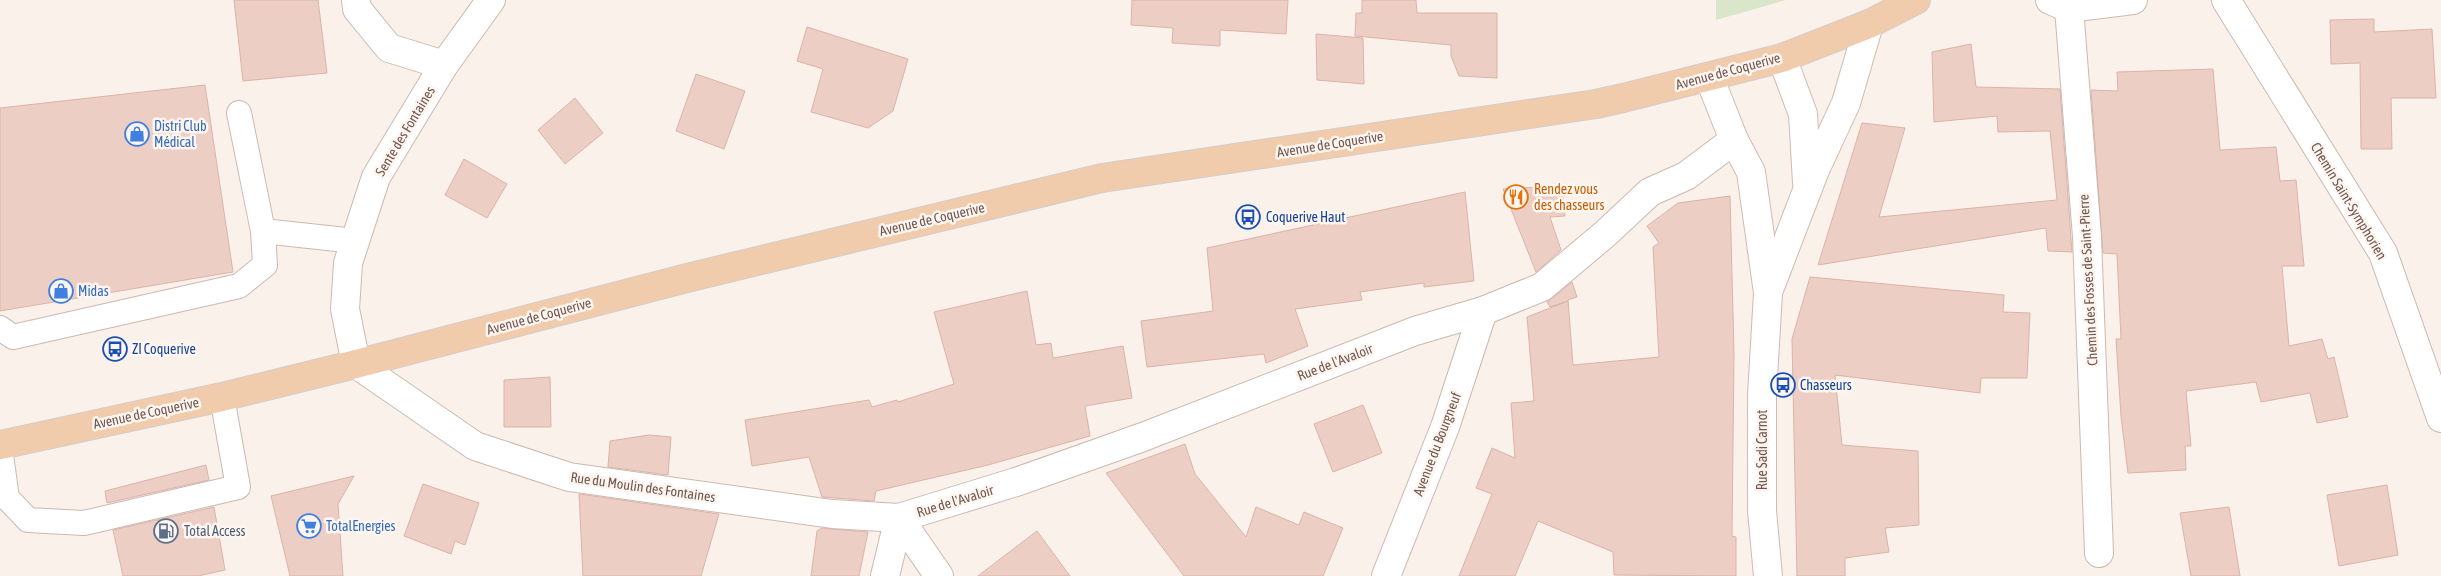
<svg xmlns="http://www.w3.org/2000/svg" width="2441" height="576" font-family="'Asap Condensed',sans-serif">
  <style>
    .green { fill: #dae6ca }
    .building { fill: #eccec5; stroke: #dcb3a8 }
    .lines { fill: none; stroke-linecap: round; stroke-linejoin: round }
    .lane-casing { stroke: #cbb9b1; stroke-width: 26 }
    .street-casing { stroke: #cbb9b1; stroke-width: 30 }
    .secondary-casing { stroke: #cfbab2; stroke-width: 30 }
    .primary-casing { stroke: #d5cdcb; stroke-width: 30 }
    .lane { stroke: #fff; stroke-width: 24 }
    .street { stroke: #fff; stroke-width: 28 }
    .secondary { stroke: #fff; stroke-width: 28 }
    .primary { stroke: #f0cbac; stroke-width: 28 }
    .labels { text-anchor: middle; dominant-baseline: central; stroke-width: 5; stroke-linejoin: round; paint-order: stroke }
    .street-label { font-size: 14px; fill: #725751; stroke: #fdf6f0 }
    .shop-label { font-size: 14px; fill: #366cbe; stroke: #fdf6f0; text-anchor: start }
    .food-label { font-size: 14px; fill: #c56008; stroke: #fdf6f0; text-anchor: start }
    .transit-label { font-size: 14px; fill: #164399; stroke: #fdf6f0; text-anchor: start }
    .service-label { font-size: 14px; fill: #4e5e75; stroke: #fdf6f0; text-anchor: start }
  </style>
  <rect width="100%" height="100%" fill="#faf1ea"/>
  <path class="green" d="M1716,0H1786L1716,20Z"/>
  <g class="building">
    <path d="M234,0H318L327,73L243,81Z"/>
    <path d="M1132,0H1288L1286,34L1220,30V46L1172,43L1173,28L1131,25Z"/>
    <path d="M1362,0H1416L1417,13H1497V78L1459,76L1451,56V45L1355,36L1356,13H1362Z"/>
    <path d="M2374,19V32L2432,29L2436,98H2391L2392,149H2361L2360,63L2331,64L2330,20Z"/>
    <path d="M807,27L908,59L893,111L868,128L811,112L823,69L797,61Z"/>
    <path d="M1316,34L1363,38L1364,84L1317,80Z"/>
    <path d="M1971,44L1976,87L2060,89L2072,252L2048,251L2046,228L1818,265L1862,123L1905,128L1879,217L2057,200L2050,131L1998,132L1997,116L1934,122L1932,52Z"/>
    <path d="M2213,69L2220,150L2276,147L2280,181L2296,180L2304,266H2282L2289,346L2322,339L2328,359L2334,357L2348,417L2317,423L2310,393L2261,402L2256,382L2186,391L2191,446H2185L2186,470L2128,473L2121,416L2116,339H2121L2117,254L2103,253L2091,90L2118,91L2117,72Z"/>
    <path d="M696,74L745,91L724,149L676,131Z"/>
    <path d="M205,85L233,272L0,311V108Z"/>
    <path d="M575,98L603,133L565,164L538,130Z"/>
    <path d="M464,159L507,184L487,218L445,195Z"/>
    <path d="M1562,186L1565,216L1550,217L1561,250L1536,272L1503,189Z"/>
    <path d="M1465,192L1474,281L1424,287V283L1360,292L1362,300L1295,309L1308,346L1266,363L1264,354L1147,367L1141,321L1213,311L1207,248Z"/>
    <path d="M1730,196L1734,354L1732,536L1736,537V576L1614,575L1613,552L1538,521L1515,576H1459L1492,494L1476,488L1492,448L1515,458L1511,403L1534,401L1527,317L1568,301L1550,307L1547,302L1572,282L1577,297L1568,300L1573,365L1659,357L1653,247L1659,243L1647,226L1678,203Z"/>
    <path d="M1810,277L2004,295L2003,312L2030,313L2027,378H1981L1980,393L1835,375L1842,445L1918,451L1919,525L1885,528L1889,552L1845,558V576H1797L1792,339Z"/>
    <path d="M1027,291L1036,345L1051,343L1053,358L1123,346L1132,398L1085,406L1090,436L988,465L876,491L874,501L822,497L809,457L752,466L745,420L869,400L872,407L897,400L898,402L954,384L934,312Z"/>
    <path d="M550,377L551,427H504V380Z"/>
    <path d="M1363,405L1382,453L1333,472L1314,424Z"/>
    <path d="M649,435L671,437L668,475L608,467L610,441Z"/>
    <path d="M1185,444L1195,474L1246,537L1256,507L1299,525L1304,512L1343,528L1323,576H1184L1106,473Z"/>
    <path d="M206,465L209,480L107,503L105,491Z"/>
    <path d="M354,476L338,504L343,576H290L271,496Z"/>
    <path d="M423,484L479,503L465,545L455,541L451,554L404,536Z"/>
    <path d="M2387,485L2398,555L2339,566L2327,495Z"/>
    <path d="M579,494L719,514L701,576H583Z"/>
    <path d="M214,507L225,570L198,576H123L113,530Z"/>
    <path d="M2229,507L2240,576H2191L2180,513Z"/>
    <path d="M822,528L868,532L859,576H811L817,531Z"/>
    <path d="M1037,531L1070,576H978Z"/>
  </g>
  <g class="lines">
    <g class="lane-casing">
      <g id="lane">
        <path d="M239,113L263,231L355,241"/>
        <path d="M0,328L13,337L239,286L265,265L263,231"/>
        <path d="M0,448L7,498L28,520L84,523L238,487L222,397"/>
      </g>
    </g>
    <g class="street-casing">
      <g id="street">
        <path d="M356,0L357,9L389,48L444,65"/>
        <path d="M491,0L444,65L376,177L348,263L345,309L356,364L475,446L569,477L832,514L899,518L1016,482L1143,437L1415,331L1483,311L1542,287L1605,234L1650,192L1686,176L1734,140"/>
        <path d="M2050,0L2069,8L2133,0"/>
        <path d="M2226,0L2383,253L2441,418"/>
        <path d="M2069,8L2087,237L2099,553"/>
        <path d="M899,518L939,576"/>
        <path d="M885,576L899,518"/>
        <path d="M1386,576L1445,427L1483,311"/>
      </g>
    </g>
    <g class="secondary-casing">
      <g id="secondary">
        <path d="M1782,58L1803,114L1807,183"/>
        <path d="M1709,77L1734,140L1751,172L1768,293L1762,395V511L1768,576"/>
        <path d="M1768,292L1815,170L1846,103L1869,24"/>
      </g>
    </g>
    <g class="primary-casing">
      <path id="primary" d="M0,445L222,397L356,364L687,278L1102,178L1596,104L1623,98L1782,58L1869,24L1916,0"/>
    </g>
    <use href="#lane" class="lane"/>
    <use href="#street" class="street"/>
    <use href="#secondary" class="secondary"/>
    <use href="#primary" class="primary"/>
  </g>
  <defs>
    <g id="shop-ring" transform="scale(1.25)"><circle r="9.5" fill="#fdf6f0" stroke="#3f7fe0" stroke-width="1.5"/><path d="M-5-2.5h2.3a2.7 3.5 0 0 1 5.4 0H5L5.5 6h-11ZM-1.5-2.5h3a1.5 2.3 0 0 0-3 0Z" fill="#3f7fe0"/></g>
    <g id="restaurant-ring" transform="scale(1.25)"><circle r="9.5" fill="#fdf6f0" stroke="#e8710a" stroke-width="1.5"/><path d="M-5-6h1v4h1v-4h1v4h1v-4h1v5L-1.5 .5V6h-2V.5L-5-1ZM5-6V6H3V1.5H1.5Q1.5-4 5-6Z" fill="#e8710a"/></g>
    <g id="bus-ring" transform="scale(1.25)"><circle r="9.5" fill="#fdf6f0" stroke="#1a4fb4" stroke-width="1.5"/><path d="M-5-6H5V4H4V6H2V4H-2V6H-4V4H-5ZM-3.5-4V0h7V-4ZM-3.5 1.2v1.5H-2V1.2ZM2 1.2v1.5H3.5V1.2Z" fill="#1a4fb4"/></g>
    <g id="supermarket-ring" transform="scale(1.25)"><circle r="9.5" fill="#fdf6f0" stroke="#3f7fe0" stroke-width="1.5"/><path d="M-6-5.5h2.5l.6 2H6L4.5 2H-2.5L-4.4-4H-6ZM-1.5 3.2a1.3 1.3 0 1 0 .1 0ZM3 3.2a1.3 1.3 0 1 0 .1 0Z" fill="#3f7fe0"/></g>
    <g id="fuel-ring" transform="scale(1.25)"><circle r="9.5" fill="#fdf6f0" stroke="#5c6f8a" stroke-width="1.5"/><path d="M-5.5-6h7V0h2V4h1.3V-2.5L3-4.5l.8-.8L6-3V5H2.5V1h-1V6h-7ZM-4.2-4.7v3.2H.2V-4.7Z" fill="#5c6f8a"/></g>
  </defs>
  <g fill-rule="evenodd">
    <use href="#shop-ring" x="137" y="134"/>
    <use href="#restaurant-ring" x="1516" y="197"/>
    <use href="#bus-ring" x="1248" y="217"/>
    <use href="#shop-ring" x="61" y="291"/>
    <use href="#bus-ring" x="115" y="349"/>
    <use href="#bus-ring" x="1783" y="385"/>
    <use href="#supermarket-ring" x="309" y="526"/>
    <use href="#fuel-ring" x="166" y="531"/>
  </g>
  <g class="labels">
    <g class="street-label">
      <text transform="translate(1728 71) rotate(-15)">Avenue de Coquerive</text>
      <text transform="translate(405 131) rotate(-59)">Sente des Fontaines</text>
      <text transform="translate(1330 144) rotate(-9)">Avenue de Coquerive</text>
      <text transform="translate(2349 201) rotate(59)">Chemin Saint-Symphorien</text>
      <text transform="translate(932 219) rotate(-13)">Avenue de Coquerive</text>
      <text transform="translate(2088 280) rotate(-93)">Chemin des Fosses de Saint-Pierre</text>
      <text transform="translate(539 316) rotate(-15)">Avenue de Coquerive</text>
      <text transform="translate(1335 362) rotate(-21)">Rue de l'Avaloir</text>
      <text transform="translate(146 413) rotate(-12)">Avenue de Coquerive</text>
      <text transform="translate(1437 444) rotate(-69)">Avenue du Bourgneuf</text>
      <text transform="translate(1762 450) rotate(-90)">Rue Sadi Carnot</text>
      <text transform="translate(643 487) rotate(8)">Rue du Moulin des Fontaines</text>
      <text transform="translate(955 501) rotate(-17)">Rue de l'Avaloir</text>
    </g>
    <g class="shop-label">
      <text x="154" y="126">Distri Club<tspan x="154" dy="16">Médical</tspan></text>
      <text x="78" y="291">Midas</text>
      <text x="326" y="526">TotalEnergies</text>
    </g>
    <g class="food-label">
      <text x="1534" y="189">Rendez vous<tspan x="1534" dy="16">des chasseurs</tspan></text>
    </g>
    <g class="transit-label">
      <text x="1266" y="217">Coquerive Haut</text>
      <text x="132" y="349">ZI Coquerive</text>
      <text x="1800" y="385">Chasseurs</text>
    </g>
    <g class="service-label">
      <text x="184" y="531">Total Access</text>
    </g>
  </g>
</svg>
